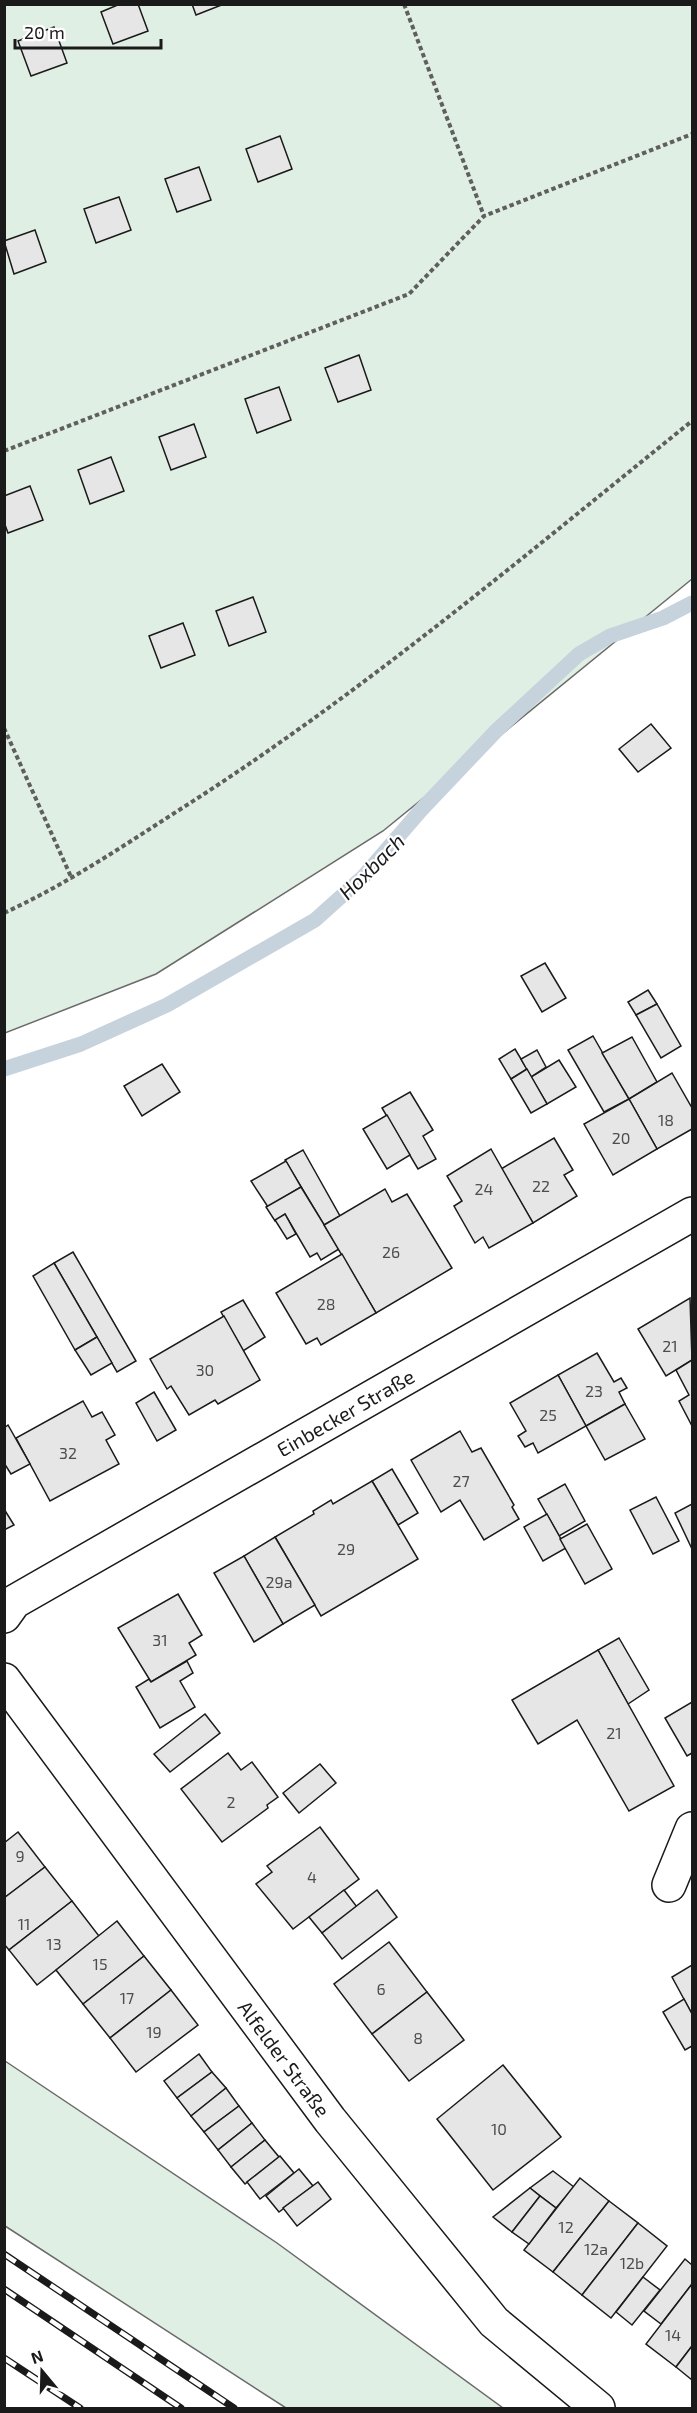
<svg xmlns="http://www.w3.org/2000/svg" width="697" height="2413" font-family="'Exo 2',sans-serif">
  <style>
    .green { fill: #e0efe3; stroke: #6a6a6a; stroke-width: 1.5 }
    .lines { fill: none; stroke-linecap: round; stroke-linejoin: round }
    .stream { stroke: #c6d2dc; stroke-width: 15 }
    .building { fill: #e6e6e6; stroke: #1a1a1a; stroke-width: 1.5 }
    .minor-casing { stroke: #1a1a1a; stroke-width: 36 }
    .path { stroke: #5f5f5f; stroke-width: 4; stroke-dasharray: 4.5 3; stroke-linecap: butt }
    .minor { stroke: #fff; stroke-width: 33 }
    .rail-casing { stroke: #1a1a1a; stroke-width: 7 }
    .rail { stroke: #fff; stroke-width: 4.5; stroke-dasharray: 14; stroke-linecap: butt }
    .labels { text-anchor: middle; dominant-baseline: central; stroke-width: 4.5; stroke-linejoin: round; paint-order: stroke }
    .number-label { font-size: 16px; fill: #4d4d4d }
    .street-label { font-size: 20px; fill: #1a1a1a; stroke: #fff }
    .water-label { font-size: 21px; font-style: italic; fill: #1a1a1a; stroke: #fff }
  </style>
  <rect width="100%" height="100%" fill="#fff"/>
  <g class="green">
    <path d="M4,5H692V579L383,831L156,974L5,1033Z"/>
    <path d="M5,2061L277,2243L503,2408H286L5,2226Z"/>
  </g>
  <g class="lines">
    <path class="stream" d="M4,1069L81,1044L167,1005L315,920L364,876L421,810L496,731L579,654L610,636L663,618L692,603"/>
  </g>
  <g class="building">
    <path d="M120,4H138L148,31L113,44L101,12Z"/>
    <path d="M192,4H224L196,15Z"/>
    <path d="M54,27L67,63L31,76L18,41Z"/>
    <path d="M280,136L292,169L258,182L246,149Z"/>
    <path d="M199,167L211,200L177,212L165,179Z"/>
    <path d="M119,197L131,230L96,243L84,209Z"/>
    <path d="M35,230L46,262L14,274L4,241Z"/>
    <path d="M359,355L371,390L338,402L325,368Z"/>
    <path d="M279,387L291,420L257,433L245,399Z"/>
    <path d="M194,424L206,457L171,470L159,437Z"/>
    <path d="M111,457L124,491L90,504L78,470Z"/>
    <path d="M30,486L43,520L8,533L4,522V496Z"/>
    <path d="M253,597L266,632L229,646L216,611Z"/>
    <path d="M183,623L195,655L161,668L149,636Z"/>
    <path d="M651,724L671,748L638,772L619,749Z"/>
    <path d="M545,963L566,998L542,1012L521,976Z"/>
    <path d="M648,990L657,1004L636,1015L628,1002Z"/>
    <path d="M657,1004L681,1046L661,1058L636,1015Z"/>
    <path d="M593,1036L629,1099L604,1112L568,1050Z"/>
    <path d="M632,1037L657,1082L629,1099L602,1053Z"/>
    <path d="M515,1049L527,1069L511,1079L499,1059Z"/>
    <path d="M537,1050L546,1067L531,1077L521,1059Z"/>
    <path d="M559,1060L576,1087L547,1104L531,1077Z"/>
    <path d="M162,1064L180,1092L142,1116L124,1086Z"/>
    <path d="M527,1069L547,1104L531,1113L511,1079Z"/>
    <path d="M672,1073L692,1108V1129L657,1149L629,1099Z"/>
    <path d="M410,1092L433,1130L423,1136L436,1159L418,1169L382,1108Z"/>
    <path d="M629,1099L657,1149L613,1175L584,1124Z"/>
    <path d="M387,1115L410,1155L387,1169L363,1129Z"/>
    <path d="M554,1138L573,1170L564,1175L577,1196L533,1223L501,1169Z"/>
    <path d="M491,1149L533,1223L489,1248L483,1237L475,1243L454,1206L462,1201L447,1176Z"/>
    <path d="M303,1150L340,1216L324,1225L285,1160Z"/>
    <path d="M286,1161L301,1187L268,1207L251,1181Z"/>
    <path d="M301,1187L339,1249L321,1260L317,1253L310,1257L285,1214L275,1221L266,1207Z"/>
    <path d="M385,1189L392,1202L407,1194L452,1268L376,1313L324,1225Z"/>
    <path d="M285,1214L296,1234L287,1239L275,1220Z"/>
    <path d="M73,1252L136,1361L117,1372L54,1263Z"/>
    <path d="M342,1254L376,1313L321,1345L317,1338L306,1344L276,1293Z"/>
    <path d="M54,1263L97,1337L75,1350L33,1276Z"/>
    <path d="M690,1298L692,1360L666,1376L638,1329Z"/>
    <path d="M243,1300L265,1337L243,1351L221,1312Z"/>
    <path d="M224,1316L260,1380L218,1404L215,1400L189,1415L171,1386L167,1389L150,1359Z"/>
    <path d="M97,1337L112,1363L91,1375L75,1350Z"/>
    <path d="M597,1353L614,1382L621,1378L627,1388L619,1392L625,1404L586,1426L558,1375Z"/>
    <path d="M692,1360V1426L679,1401L689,1395L676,1370Z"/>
    <path d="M558,1375L586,1426L538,1453L533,1443L525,1447L518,1436L526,1431L510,1403Z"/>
    <path d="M154,1392L176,1430L157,1441L136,1403Z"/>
    <path d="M83,1401L92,1417L102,1412L115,1435L106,1440L119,1464L50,1501L16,1438Z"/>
    <path d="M625,1404L645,1439L605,1460L586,1426Z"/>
    <path d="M8,1425L30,1464L11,1474L4,1463V1428Z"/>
    <path d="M460,1431L472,1452L481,1448L514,1505L512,1507L519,1519L484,1540L460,1500L441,1512L411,1460Z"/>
    <path d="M392,1469L418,1513L398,1525L372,1481Z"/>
    <path d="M372,1481L418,1559L321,1616L275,1537L314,1514L313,1511L331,1500L333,1504Z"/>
    <path d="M565,1484L585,1521L559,1536L538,1499Z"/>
    <path d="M656,1497L679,1541L653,1554L630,1510Z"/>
    <path d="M692,1504V1549L675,1513Z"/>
    <path d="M4,1509L14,1525L4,1530Z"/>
    <path d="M547,1514L566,1548L543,1561L524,1527Z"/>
    <path d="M587,1524L612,1569L585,1584L560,1539Z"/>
    <path d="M275,1537L315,1605L283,1624L244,1556Z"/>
    <path d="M244,1556L283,1624L254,1642L214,1573Z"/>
    <path d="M178,1594L202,1635L189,1643L196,1655L151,1682L118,1628Z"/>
    <path d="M619,1638L649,1690L628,1704L598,1650Z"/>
    <path d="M598,1650L674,1786L629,1811L577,1720L538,1744L512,1700Z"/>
    <path d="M187,1661L193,1673L180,1681L195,1707L160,1728L136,1687L149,1679L151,1682Z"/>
    <path d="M692,1702V1753L687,1756L665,1718Z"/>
    <path d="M205,1714L220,1733L170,1772L154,1754Z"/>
    <path d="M228,1753L241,1770L252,1762L278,1797L267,1805L268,1808L222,1842L181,1789Z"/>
    <path d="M320,1764L336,1783L299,1813L283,1793Z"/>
    <path d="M320,1827L359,1879L293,1929L256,1884L272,1872L267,1866Z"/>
    <path d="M18,1832L45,1867L4,1898V1843Z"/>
    <path d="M45,1867L72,1901L9,1950L4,1944V1898Z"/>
    <path d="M344,1890L357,1907L322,1933L309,1917Z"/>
    <path d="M377,1890L397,1917L342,1959L322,1933Z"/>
    <path d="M72,1901L99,1936L37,1985L9,1950Z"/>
    <path d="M117,1921L144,1956L83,2004L56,1970Z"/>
    <path d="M389,1942L427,1992L372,2034L334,1984Z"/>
    <path d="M144,1956L171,1990L110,2038L83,2004Z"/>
    <path d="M692,1965V2014L672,1977Z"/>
    <path d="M171,1990L198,2025L136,2072L110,2038Z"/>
    <path d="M427,1992L464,2040L409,2081L372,2034Z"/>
    <path d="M684,1999L692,2014V2046L685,2050L663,2012Z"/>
    <path d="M199,2054L212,2072L177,2098L164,2081Z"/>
    <path d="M503,2065L561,2137L493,2190L437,2119Z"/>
    <path d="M212,2072L226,2088L191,2116L177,2098Z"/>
    <path d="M226,2088L239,2106L204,2132L191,2116Z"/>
    <path d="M239,2106L252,2123L218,2150L204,2132Z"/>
    <path d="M252,2123L265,2140L231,2167L218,2150Z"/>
    <path d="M265,2140L279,2157L245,2184L231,2167Z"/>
    <path d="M280,2156L294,2173L260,2199L247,2182Z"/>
    <path d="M299,2169L313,2186L279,2212L266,2196Z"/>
    <path d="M553,2171L574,2187L556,2208L530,2188Z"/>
    <path d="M580,2178L609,2201L553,2272L524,2250Z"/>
    <path d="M318,2182L331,2199L297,2226L283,2208Z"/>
    <path d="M530,2188L540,2196L512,2232L493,2217Z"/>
    <path d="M540,2196L556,2208L529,2244L512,2232Z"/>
    <path d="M609,2201L638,2223L582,2295L553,2272Z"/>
    <path d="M638,2223L667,2246L611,2318L582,2295Z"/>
    <path d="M685,2259L692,2265V2284L661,2324L644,2311Z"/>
    <path d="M643,2277L660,2290L632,2325L616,2312Z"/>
    <path d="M692,2284V2346L676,2367L646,2344Z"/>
    <path d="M692,2346V2380L676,2367Z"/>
  </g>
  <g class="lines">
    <g class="minor-casing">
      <g id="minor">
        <path id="s1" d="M4,1616L14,1602L692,1214"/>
        <path id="s2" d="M4,1680L330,2120L494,2322L598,2408"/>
        <path d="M669,1885L692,1829"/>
      </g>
    </g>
    <g class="path">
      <path d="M404,4L484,216"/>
      <path d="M4,451L409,294L484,216L692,134"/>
      <path d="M4,728L72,879"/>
      <path d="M4,913C65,885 120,848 176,812C359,696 524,556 692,421"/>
    </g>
    <use href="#minor" class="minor"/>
    <g class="rail-casing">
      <g id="rail">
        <path d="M4,2254L234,2408"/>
        <path d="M4,2289L181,2408"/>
        <path d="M4,2358L80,2408"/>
      </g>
    </g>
    <use href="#rail" class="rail"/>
  </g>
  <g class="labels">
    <g class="number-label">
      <text x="666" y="1119">18</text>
      <text x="621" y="1137">20</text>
      <text x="541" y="1185">22</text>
      <text x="484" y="1188">24</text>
      <text x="391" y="1251">26</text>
      <text x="326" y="1303">28</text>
      <text x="670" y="1345">21</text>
      <text x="205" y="1369">30</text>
      <text x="594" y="1390">23</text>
      <text x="548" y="1414">25</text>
      <text x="68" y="1452">32</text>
      <text x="461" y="1480">27</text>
      <text x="346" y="1548">29</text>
      <text x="279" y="1581">29a</text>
      <text x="160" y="1639">31</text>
      <text x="614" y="1732">21</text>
      <text x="231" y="1801">2</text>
      <text x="20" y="1855">9</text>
      <text x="312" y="1876">4</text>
      <text x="24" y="1923">11</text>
      <text x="54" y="1943">13</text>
      <text x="100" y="1963">15</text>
      <text x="381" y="1988">6</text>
      <text x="127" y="1997">17</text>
      <text x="154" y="2031">19</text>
      <text x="418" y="2037">8</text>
      <text x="499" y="2128">10</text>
      <text x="566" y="2226">12</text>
      <text x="596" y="2248">12a</text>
      <text x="632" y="2262">12b</text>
      <text x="673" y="2334">14</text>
    </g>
    <g class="street-label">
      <text stroke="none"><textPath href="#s1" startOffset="399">Einbecker Straße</textPath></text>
      <text stroke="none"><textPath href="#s2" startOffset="471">Alfelder Straße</textPath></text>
    </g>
    <g class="water-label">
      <text transform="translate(371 866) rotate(-45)">Hoxbach</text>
    </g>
  </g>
  <rect width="697" height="2413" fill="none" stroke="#1a1a1a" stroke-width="12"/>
  <g transform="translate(42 2371) rotate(341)" stroke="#ffffff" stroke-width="4.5" paint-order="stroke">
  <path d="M0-4.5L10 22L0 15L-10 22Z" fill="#1a1a1a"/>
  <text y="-9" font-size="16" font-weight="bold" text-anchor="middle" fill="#1a1a1a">N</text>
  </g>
  <path d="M15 39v9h146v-9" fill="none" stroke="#1a1a1a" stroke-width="3"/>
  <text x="24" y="39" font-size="18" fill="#1a1a1a" stroke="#ffffff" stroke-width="4.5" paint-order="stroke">20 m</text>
</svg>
